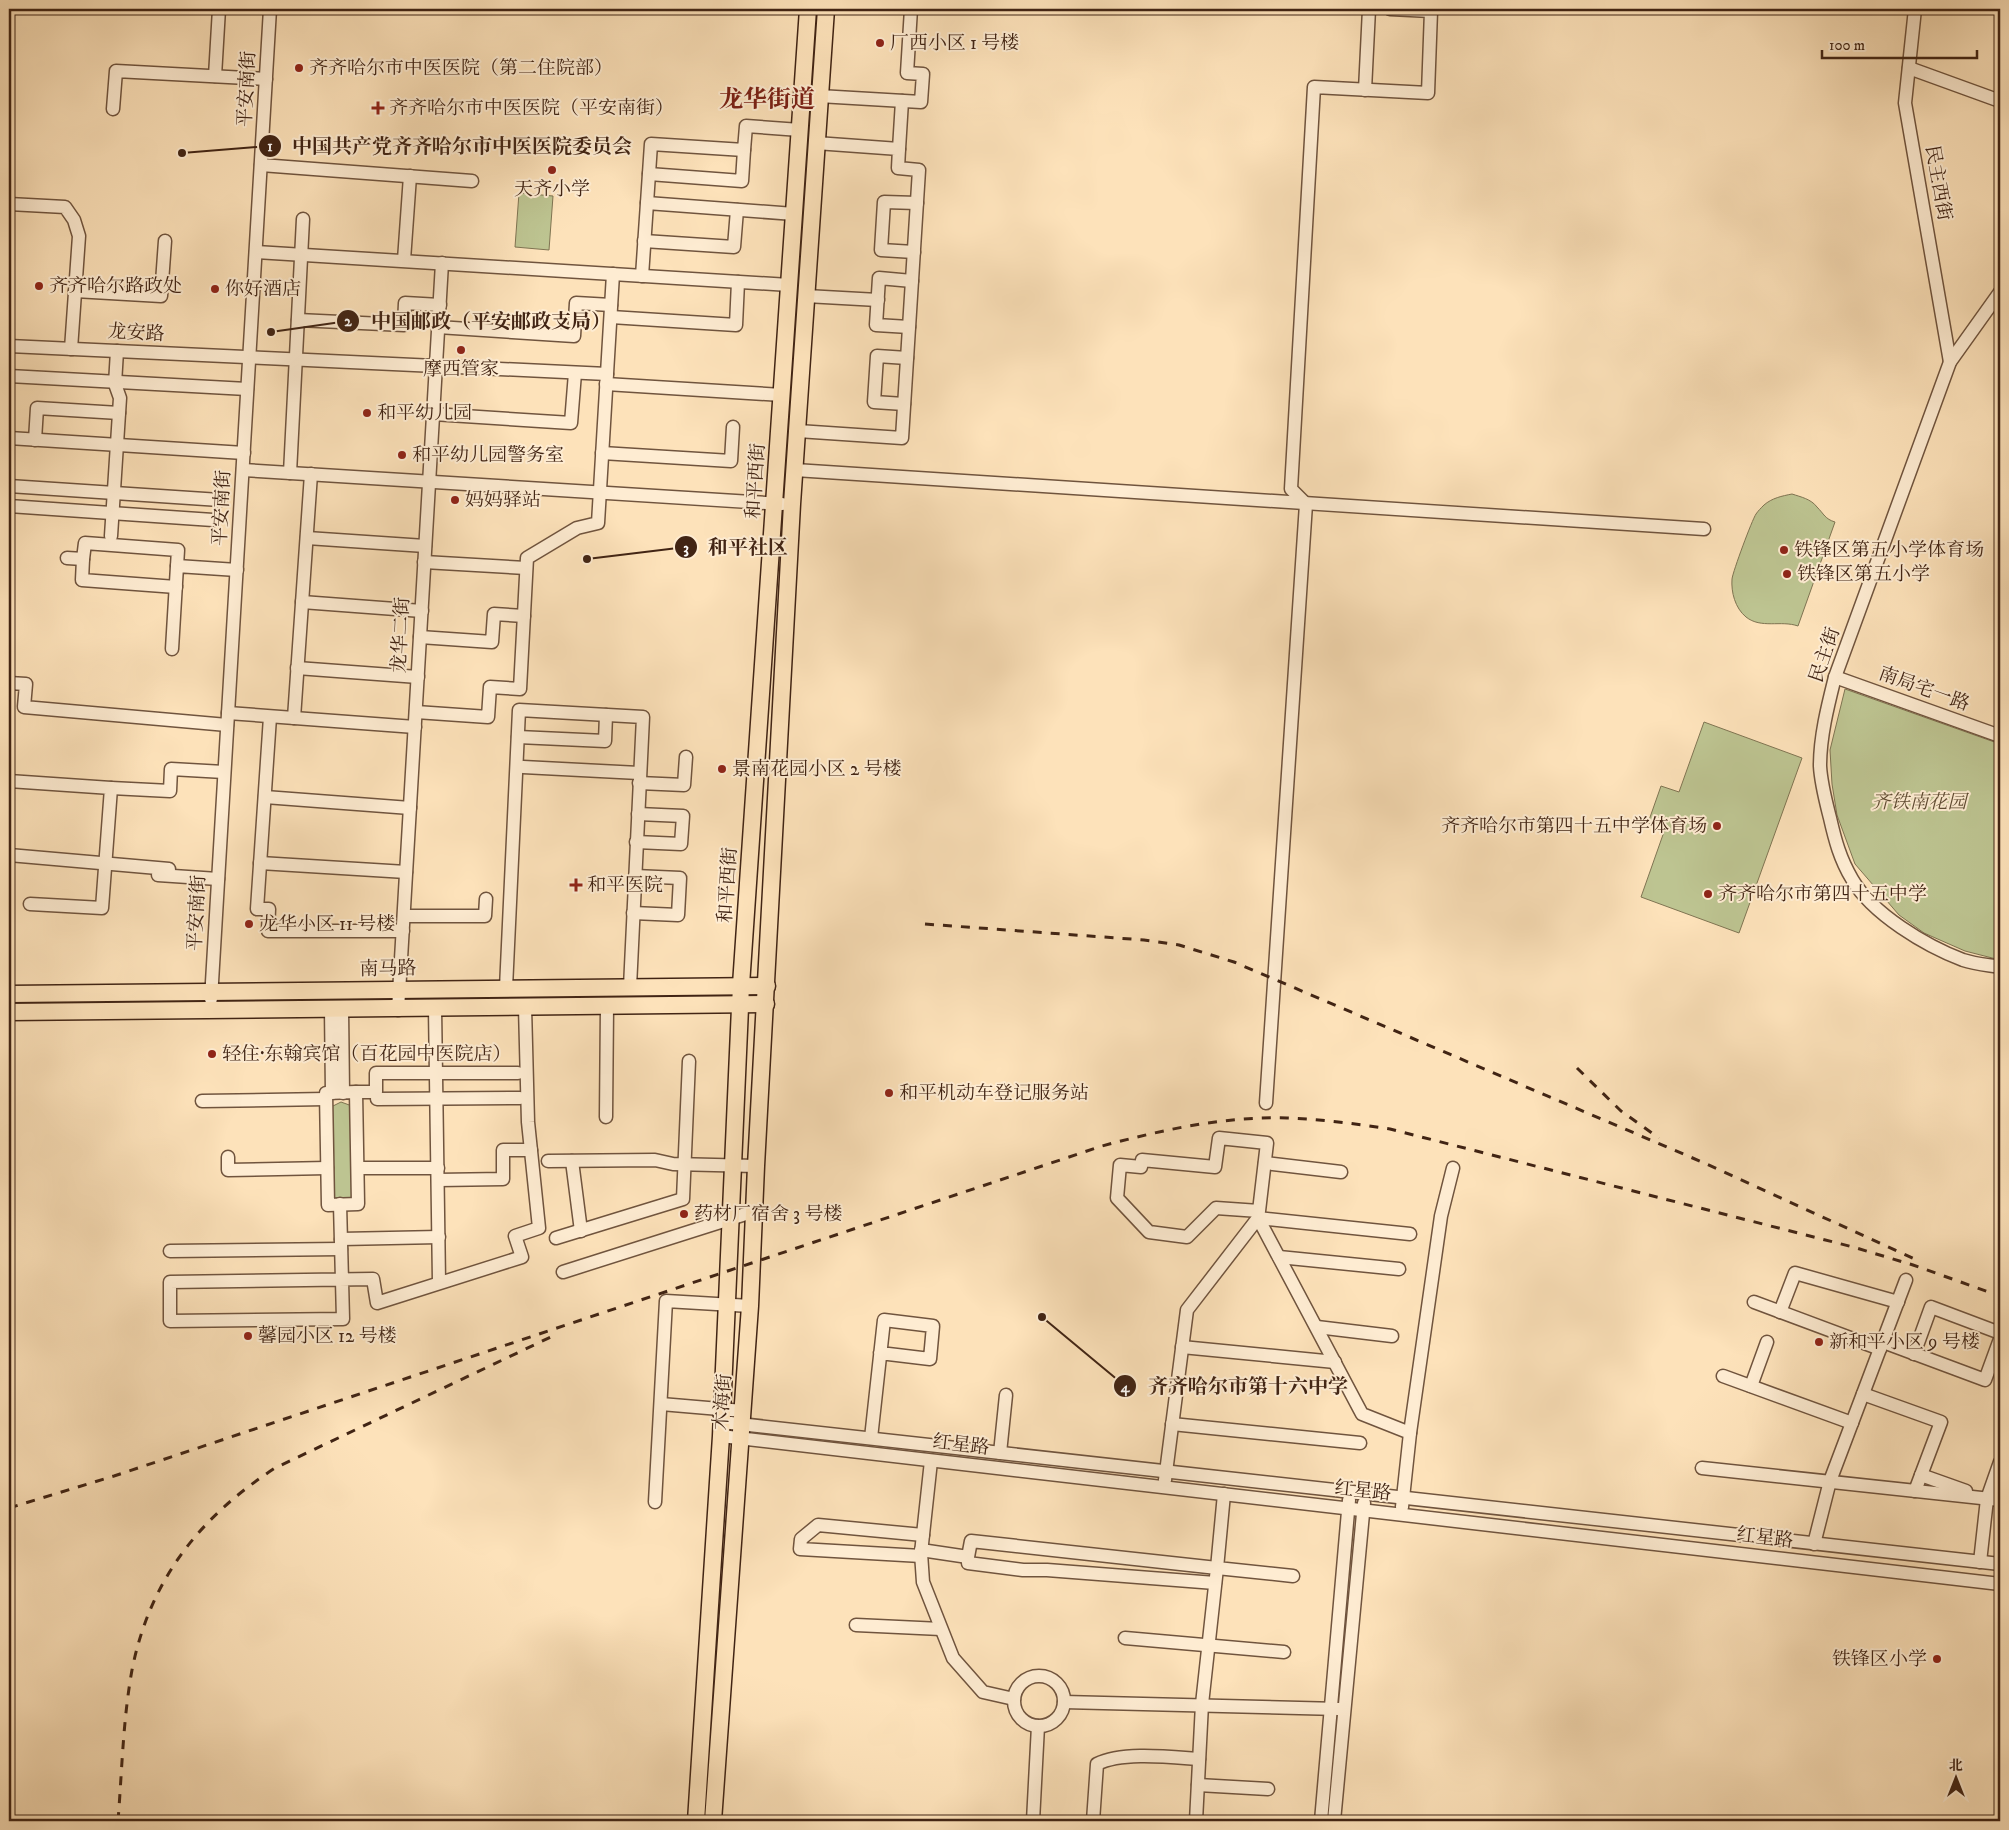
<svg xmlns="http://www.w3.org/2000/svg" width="2009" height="1830" font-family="'IM FELL DW Pica','Noto Serif SC',serif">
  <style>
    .green { fill: #bdc491; stroke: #7f7452 }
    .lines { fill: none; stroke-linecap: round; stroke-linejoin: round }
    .minor-casing { stroke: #70543e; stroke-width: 15 }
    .major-casing { stroke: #412414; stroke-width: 19 }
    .minor { stroke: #feecd2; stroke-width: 12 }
    .major { stroke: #fde2ba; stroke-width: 16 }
    .rail { stroke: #412414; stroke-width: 3; stroke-dasharray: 9 9; stroke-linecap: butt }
    .poi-dot { fill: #8f2418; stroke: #feecd2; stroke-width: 2 }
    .labels { text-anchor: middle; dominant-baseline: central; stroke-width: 4; stroke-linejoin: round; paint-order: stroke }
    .poi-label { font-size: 19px; fill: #412414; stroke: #feecd2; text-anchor: start }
    .street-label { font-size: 19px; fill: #412414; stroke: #feecd2 }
    .park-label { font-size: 19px; font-style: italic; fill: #604c33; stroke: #feecd2 }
    .district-label { font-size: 24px; font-weight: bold; fill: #7a1f14; stroke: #feecd2 }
    .leader { fill: none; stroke: #412414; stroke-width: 2 }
    .callout-dot { fill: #412414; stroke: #feecd2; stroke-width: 2 }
    .mark-label { font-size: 15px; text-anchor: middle; font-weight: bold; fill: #fff }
    .callout-label { font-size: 20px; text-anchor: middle; font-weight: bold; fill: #412414; stroke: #feecd2; stroke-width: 4; stroke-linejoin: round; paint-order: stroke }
  </style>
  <rect width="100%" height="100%" fill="#fde2ba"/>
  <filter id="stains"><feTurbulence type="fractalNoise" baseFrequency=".004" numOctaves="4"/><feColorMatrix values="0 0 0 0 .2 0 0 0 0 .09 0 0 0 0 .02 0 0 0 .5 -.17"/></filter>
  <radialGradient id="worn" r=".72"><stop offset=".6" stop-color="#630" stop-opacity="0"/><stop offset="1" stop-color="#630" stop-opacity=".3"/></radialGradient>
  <g class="green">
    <path d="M519,193L553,196L549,250L515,247Z"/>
    <path d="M1792,494C1801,497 1811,499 1817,507C1824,514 1825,519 1835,522L1798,626C1781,620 1761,629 1746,617C1735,608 1731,592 1732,579C1733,571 1752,520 1756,514C1758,511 1761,508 1764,505C1772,498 1782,496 1792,494Z"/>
    <path d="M1845,689L2000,744V960L1965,951L1924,933L1899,915L1855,864L1837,815L1832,784L1830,750Z"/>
    <path d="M1704,722L1802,758L1739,933L1641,897L1665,829L1648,823L1661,786L1679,792Z"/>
    <path d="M341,1102L352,1106L354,1196L343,1202L333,1197L331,1107Z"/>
  </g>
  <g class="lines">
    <g class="minor-casing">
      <g id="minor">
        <path d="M1915,9L1905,103L1950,362"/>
        <path d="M1909,68L2000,101"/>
        <path d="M215,76L219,9"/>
        <path d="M1365,90L1369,9"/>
        <path d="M819,96L921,102L923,74L907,73L911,9"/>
        <path d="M113,109L116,71L266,79"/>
        <path d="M899,149L902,101"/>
        <path d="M261,165L472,181"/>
        <path d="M649,174L742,181L744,150"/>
        <path d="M647,203L651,144L744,150L746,126L800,130"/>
        <path d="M9,204L65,207L74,220L79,236L71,349"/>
        <path d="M644,241L734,247L737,210"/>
        <path d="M256,252L789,285"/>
        <path d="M914,252L881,250L884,202L917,203"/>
        <path d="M404,260L410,176"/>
        <path d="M642,276L647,203L794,214"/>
        <path d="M75,291L161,296L165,241"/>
        <path d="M2000,292L1950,362L1835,677C1828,705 1820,736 1820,766C1821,784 1826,802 1830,818C1835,840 1840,859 1852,879C1872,914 1926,946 1963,960C1975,964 1988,965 2000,967"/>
        <path d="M806,296L878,300"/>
        <path d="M611,317L736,325L738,282"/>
        <path d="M298,320L404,325L405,303L440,305"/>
        <path d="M438,327L574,336L576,303L611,305"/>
        <path d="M909,327L876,325L879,278L912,281"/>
        <path d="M9,346L607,374"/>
        <path d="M9,376L247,389"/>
        <path d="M606,384L782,395"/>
        <path d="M904,404L874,402L877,356L907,358"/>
        <path d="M433,414L571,423L575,373"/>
        <path d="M798,431L902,438L919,170L898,168L899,149L816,143"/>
        <path d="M9,438L244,453"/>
        <path d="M35,440L37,408L119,413"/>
        <path d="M602,453L731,461L733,427"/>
        <path d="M243,470L782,504"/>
        <path d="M795,470L1704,529"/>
        <path d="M290,473L303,219"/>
        <path d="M9,486L220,500"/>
        <path d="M9,506L213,520"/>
        <path d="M111,536L120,398L115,384L117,351"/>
        <path d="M307,538L425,546"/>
        <path d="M67,558L83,559L85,543L178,550L177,566"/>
        <path d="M83,559L82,580L176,587"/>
        <path d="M424,562L526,568"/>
        <path d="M302,602L422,611"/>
        <path d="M420,637L492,642L494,614L524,616"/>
        <path d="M172,649L177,566L237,570"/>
        <path d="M297,668L418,677"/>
        <path d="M1835,677L2000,736"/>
        <path d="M9,683L26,684L24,707L227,725"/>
        <path d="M416,712L488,717L490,687L520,689L527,558L577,528L598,523L613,274"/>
        <path d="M228,713L415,727"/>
        <path d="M270,717L257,909H269L268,931H403"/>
        <path d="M294,718L311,474"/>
        <path d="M518,737L605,741L606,715"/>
        <path d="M523,767L639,773"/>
        <path d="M9,781L111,788L102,908L30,904"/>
        <path d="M639,783L684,785L686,757"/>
        <path d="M111,788L170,791L171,769L224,772"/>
        <path d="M265,797L410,808"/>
        <path d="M636,842L681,844L683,816L638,814"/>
        <path d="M9,855L169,869"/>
        <path d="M260,863L406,872"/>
        <path d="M158,875L218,879"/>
        <path d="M633,913L678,915L680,878L635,876"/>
        <path d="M404,916H485L486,899"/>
        <path d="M506,988L519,710L643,717L630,987"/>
        <path d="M211,999L270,9"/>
        <path d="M435,1008L439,1282"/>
        <path d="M331,1009L332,1093"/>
        <path d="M342,1009L343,1093"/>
        <path d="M398,1010L442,263"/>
        <path d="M356,1092L358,1204L328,1205L326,1093Z"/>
        <path d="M356,1092H376V1073H518"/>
        <path d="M377,1099L520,1098"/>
        <path d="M202,1101L326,1099"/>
        <path d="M1266,1103L1306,504L1291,489L1314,87L1428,93L1431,11L1390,9"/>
        <path d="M606,1117L607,1006"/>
        <path d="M228,1157V1170L327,1168"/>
        <path d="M548,1161L655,1160L673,1164L756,1166"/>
        <path d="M572,1161L581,1231"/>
        <path d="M1265,1163L1341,1172"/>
        <path d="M358,1168H438"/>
        <path d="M438,1180L503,1179V1150H531"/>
        <path d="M340,1204C341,1243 342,1281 343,1319L170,1321V1282L373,1279L377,1303L522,1257L515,1236L539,1228L528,1122L525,1007"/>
        <path d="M1259,1211L1216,1208L1187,1237L1149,1232L1117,1198L1120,1165L1141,1167L1142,1160L1215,1167L1219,1138L1267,1143L1259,1211L1258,1218L1410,1234"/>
        <path d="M556,1238L683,1199L689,1061"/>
        <path d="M341,1239L439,1237"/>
        <path d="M170,1251L341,1249"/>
        <path d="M1279,1257L1399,1269"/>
        <path d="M563,1272L755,1211"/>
        <path d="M1754,1302L1880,1349"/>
        <path d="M1780,1312L1795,1273L1898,1302"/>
        <path d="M1317,1327L1392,1336"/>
        <path d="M1883,1342L1985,1380L2000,1339"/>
        <path d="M1182,1347L1335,1362"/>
        <path d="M1914,1354L1931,1307L2000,1333"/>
        <path d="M1723,1376L1852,1423"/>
        <path d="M1751,1386L1767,1342"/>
        <path d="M1863,1394L1941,1422L1915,1491"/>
        <path d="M661,1404L743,1411"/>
        <path d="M722,1422L2000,1564"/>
        <path d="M1172,1424L1360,1443"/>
        <path d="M1410,1433L1441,1216L1453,1168"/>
        <path d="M721,1436L2000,1584"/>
        <path d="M871,1438L884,1320L933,1326L930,1359L880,1353"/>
        <path d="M1000,1453L1006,1395"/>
        <path d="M931,1461L921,1553L923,1582L953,1658L983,1692L1014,1699"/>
        <path d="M1702,1468L2000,1500"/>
        <path d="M1921,1475L1966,1491"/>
        <path d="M1165,1480L1187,1310L1258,1218L1362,1414L1410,1433L1402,1507"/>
        <path d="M1224,1494L1217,1568L1293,1576"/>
        <path d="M655,1502L666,1301L750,1306"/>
        <path d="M1814,1544L1830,1481L1906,1280"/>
        <path d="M921,1550L968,1557L971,1541L1217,1568L1202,1704L1196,1821"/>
        <path d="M921,1556L800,1549L801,1539L818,1525L923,1535"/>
        <path d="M968,1557V1563L1023,1570H1047L1215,1583"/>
        <path d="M1980,1562L1987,1499L2000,1462"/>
        <path d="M856,1625L941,1629"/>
        <path d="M1125,1638L1284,1652"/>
        <circle cx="1039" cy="1701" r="25"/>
        <path d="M1064,1702L1339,1709"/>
        <path d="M1198,1785L1268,1789"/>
        <path d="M1033,1821L1038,1726"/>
        <path d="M1093,1821L1097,1764C1122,1751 1171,1757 1199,1759"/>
        <path d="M1321,1821L1349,1500"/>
        <path d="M1334,1821L1364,1503"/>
      </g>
    </g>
    <g class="major-casing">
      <g id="major">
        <path d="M9,994L767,986"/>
        <path d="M9,1012L766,1004"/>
        <path d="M696,1821L721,1436L741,985L808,9"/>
        <path d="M713,1821L750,1306L756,1166L792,504L826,9"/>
      </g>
    </g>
    <use href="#minor" class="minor"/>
    <use href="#major" class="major"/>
    <g class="rail">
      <path d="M925,924L1144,940L1179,945L1234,962L1702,1162L1919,1261"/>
      <path d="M1577,1068L1621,1111L1659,1138"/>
      <path d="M9,1508L114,1476L1102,1146C1162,1130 1224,1116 1287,1118C1322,1119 1356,1124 1390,1129L1853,1247L1913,1265L2000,1296"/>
      <path d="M118,1821C122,1771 123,1719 132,1670C150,1579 200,1517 275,1468L555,1335"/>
    </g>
  </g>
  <g class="poi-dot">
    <circle cx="880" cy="43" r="5"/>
    <circle cx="299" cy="68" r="5"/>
    <path d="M375.5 100.5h5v5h5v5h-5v5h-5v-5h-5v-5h5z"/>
    <circle cx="552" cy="170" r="5"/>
    <circle cx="39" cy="286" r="5"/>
    <circle cx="215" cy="289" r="5"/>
    <circle cx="461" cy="350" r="5"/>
    <circle cx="367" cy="413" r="5"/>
    <circle cx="402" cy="455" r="5"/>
    <circle cx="455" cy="500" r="5"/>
    <circle cx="1784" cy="550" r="5"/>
    <circle cx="1787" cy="574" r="5"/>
    <circle cx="722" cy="769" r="5"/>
    <circle cx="1717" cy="826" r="5"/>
    <path d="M573.5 877.5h5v5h5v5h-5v5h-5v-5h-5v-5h5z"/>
    <circle cx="1708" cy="894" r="5"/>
    <circle cx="249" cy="924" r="5"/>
    <circle cx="212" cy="1054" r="5"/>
    <circle cx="889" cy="1093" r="5"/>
    <circle cx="684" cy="1214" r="5"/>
    <circle cx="248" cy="1336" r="5"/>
    <circle cx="1819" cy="1342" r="5"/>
    <circle cx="1937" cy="1659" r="5"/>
  </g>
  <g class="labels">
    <g class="poi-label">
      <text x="890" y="43">厂西小区 1 号楼</text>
      <text x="309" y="68">齐齐哈尔市中医医院（第二住院部）</text>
      <text x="389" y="108">齐齐哈尔市中医医院（平安南街）</text>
      <text x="552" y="189" text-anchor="middle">天齐小学</text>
      <text x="49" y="286">齐齐哈尔路政处</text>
      <text x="225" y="289">你好酒店</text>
      <text x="461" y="369" text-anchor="middle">摩西管家</text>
      <text x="377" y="413">和平幼儿园</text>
      <text x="412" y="455">和平幼儿园警务室</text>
      <text x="465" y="500">妈妈驿站</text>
      <text x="1794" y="550">铁锋区第五小学体育场</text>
      <text x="1797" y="574">铁锋区第五小学</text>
      <text x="732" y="769">景南花园小区 2 号楼</text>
      <text x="1707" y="826" text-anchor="end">齐齐哈尔市第四十五中学体育场</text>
      <text x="587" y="885">和平医院</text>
      <text x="1718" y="894">齐齐哈尔市第四十五中学</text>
      <text x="259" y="924">龙华小区 11 号楼</text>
      <text x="222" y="1054">轻住·东翰宾馆（百花园中医院店）</text>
      <text x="899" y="1093">和平机动车登记服务站</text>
      <text x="694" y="1214">药材厂宿舍 3 号楼</text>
      <text x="258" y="1336">馨园小区 12 号楼</text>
      <text x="1829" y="1342">新和平小区 9 号楼</text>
      <text x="1927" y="1659" text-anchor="end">铁锋区小学</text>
    </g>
    <g class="street-label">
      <text transform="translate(247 89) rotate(-87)">平安南街</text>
      <text transform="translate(1938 183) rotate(80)">民主西街</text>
      <text transform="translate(136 333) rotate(3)">龙安路</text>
      <text transform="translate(756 481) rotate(-86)">和平西街</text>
      <text transform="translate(222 508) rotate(-87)">平安南街</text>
      <text transform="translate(401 635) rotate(-87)">龙华二街</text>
      <text transform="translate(1825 655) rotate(-71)">民主街</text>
      <text transform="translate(1924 689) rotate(20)">南局宅一路</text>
      <text transform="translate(728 885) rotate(-86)">和平西街</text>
      <text transform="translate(197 913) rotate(-87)">平安南街</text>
      <text transform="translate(388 969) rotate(-1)">南马路</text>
      <text transform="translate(723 1402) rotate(-86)">木海街</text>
      <text transform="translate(961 1445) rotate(7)">红星路</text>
      <text transform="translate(1363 1491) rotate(6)">红星路</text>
      <text transform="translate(1765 1538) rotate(7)">红星路</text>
    </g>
    <g class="park-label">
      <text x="1919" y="802">齐铁南花园</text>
    </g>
    <g class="district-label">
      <text x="767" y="100">龙华街道</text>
    </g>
  </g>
  <path class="leader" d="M182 153L270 146M271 332L348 321M587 559L686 547M1042 1317L1125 1386"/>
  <g class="callout-dot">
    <circle cx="182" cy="153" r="5"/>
    <circle cx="271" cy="332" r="5"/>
    <circle cx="587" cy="559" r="5"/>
    <circle cx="1042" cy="1317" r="5"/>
    <circle cx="270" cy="146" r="12"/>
    <circle cx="348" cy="321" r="12"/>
    <circle cx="686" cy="547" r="12"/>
    <circle cx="1125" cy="1386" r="12"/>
  </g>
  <g class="mark-label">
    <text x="270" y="151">1</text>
    <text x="348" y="326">2</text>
    <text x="686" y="553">3</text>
    <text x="1125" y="1392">4</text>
  </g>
  <g class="callout-label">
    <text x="462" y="153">中国共产党齐齐哈尔市中医医院委员会</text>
    <text x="491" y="328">中国邮政（平安邮政支局）</text>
    <text x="748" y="554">和平社区</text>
    <text x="1248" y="1393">齐齐哈尔市第十六中学</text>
  </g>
  <rect width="2009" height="1830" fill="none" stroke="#fde2ba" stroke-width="30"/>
  <rect x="10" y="10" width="1989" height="1810" fill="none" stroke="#412414" stroke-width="2.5"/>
  <rect x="15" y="15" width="1979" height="1800" fill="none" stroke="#412414"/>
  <g transform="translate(1956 1778)" stroke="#feecd2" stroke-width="4" paint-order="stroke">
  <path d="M0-4L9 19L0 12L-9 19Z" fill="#412414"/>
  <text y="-8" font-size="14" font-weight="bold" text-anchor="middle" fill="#412414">北</text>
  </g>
  <path d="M1822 50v8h155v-8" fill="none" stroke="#412414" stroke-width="2.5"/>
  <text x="1829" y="50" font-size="15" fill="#412414" stroke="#feecd2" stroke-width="4" paint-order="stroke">100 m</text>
  <rect width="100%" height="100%" filter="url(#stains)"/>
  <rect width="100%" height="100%" fill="url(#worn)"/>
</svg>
